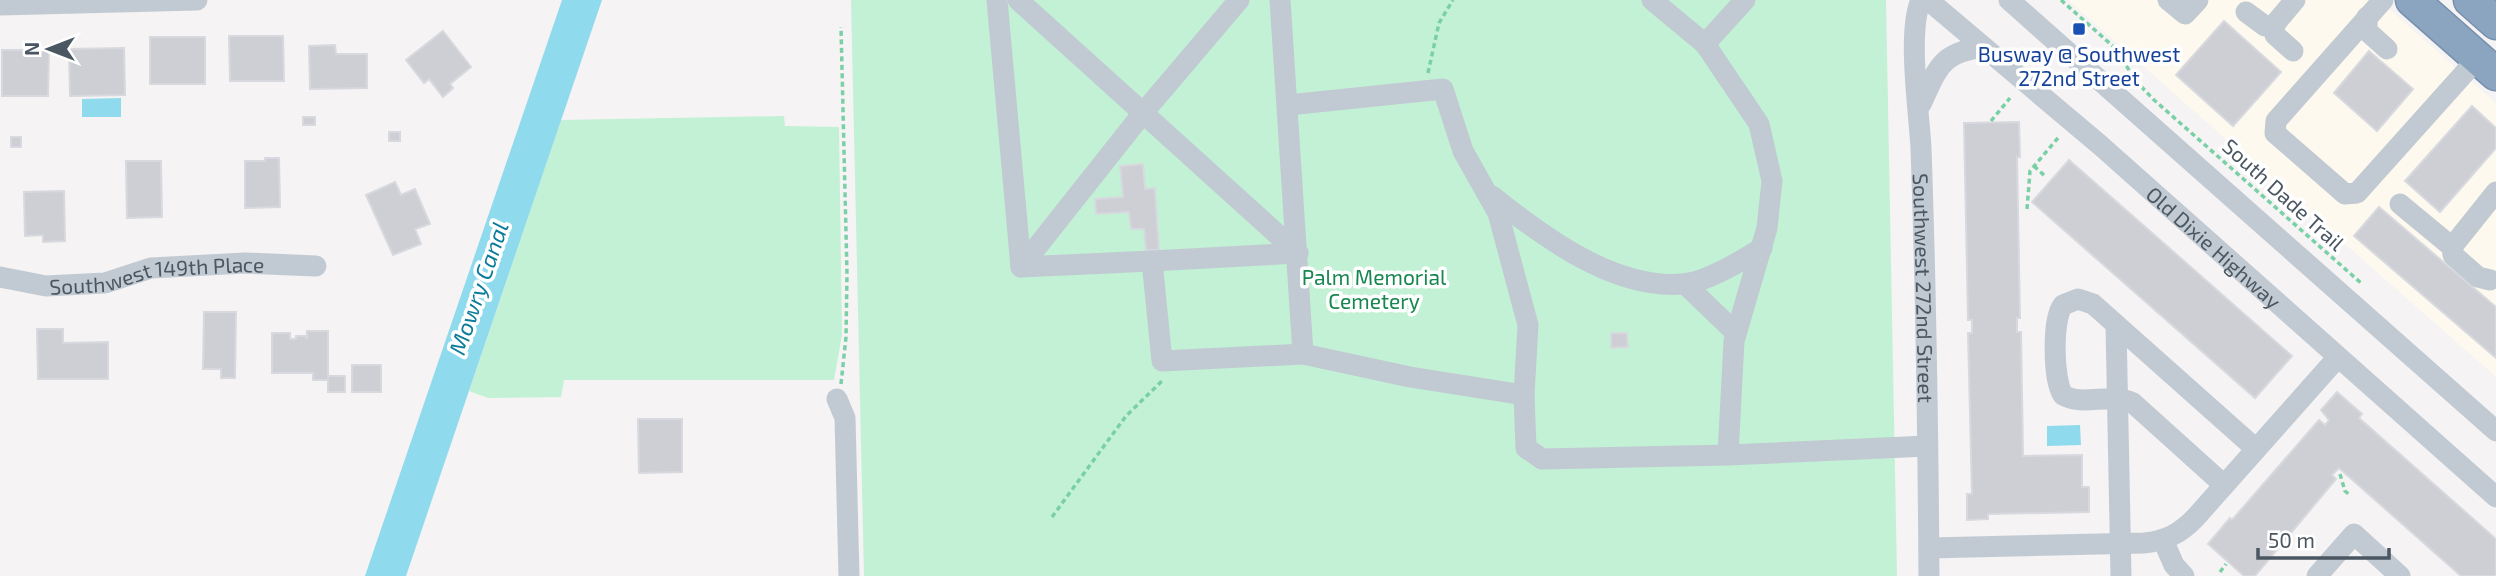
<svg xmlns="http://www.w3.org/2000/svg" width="2496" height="576" font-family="'Exo 2',sans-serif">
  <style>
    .commercial { fill: #fdf9ef }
    .green { fill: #c3f1d5 }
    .water { fill: #90daee }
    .building { fill: #cdcfd5; stroke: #d7d9de; stroke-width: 2 }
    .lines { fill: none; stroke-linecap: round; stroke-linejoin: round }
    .highway-casing { stroke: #7690ad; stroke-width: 35 }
    .path { stroke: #7ad0a6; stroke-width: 3.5; stroke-dasharray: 5 3.5; stroke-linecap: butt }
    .minor { stroke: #c1cad2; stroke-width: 21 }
    .highway { stroke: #8ba5c1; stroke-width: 32 }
    .transit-dot { fill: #1a4fb4; stroke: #fff; stroke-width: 2.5 }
    .labels { text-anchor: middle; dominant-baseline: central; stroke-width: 7; stroke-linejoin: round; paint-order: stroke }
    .transit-label { font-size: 21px; fill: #164399; stroke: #fff }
    .street-label { font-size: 21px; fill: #4a5661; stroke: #fff }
    .park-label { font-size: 21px; fill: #17864f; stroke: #fff }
    .water-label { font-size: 23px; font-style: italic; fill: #0c7c9b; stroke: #fff }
  </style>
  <rect width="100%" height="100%" fill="#f5f3f3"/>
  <path class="commercial" d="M2068,0H2379L2496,103V377Z"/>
  <g class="green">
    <path d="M851,0H1886L1897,576H864Z"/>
    <path d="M784,116L785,126L839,127L842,335L834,380H564L561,397L488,398L469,391L561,120Z"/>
  </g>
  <g class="water">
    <path d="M562,0H602L406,576H365Z"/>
    <path d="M121,98V117H82V99Z"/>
    <path d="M2080,425L2081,445L2047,446V426Z"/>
  </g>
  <g class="building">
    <path d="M2224,21L2281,72L2233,126L2176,75Z"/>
    <path d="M443,31L471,67L450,84L453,88L443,97L429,79L424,83L406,60Z"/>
    <path d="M229,36H283L284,81H230Z"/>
    <rect x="150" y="37" width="55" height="47"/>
    <path d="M335,45L336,54H367V88L310,89L309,46Z"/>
    <path d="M124,48L125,95L70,96L69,49Z"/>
    <path d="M2,50H49L48,96H2Z"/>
    <path d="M2369,51L2413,89L2377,131L2334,93Z"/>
    <path d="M2472,106L2496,128V148L2440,212L2405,181Z"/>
    <rect x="303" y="117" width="12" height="8"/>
    <path d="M2019,122L2020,157H2017L2020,318H2017V332H2021L2023,456L2082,455V487H2089V512L1988,514V519L1967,520V494H1972L1968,333H1972V320H1968L1964,123Z"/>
    <rect x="389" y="132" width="11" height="9"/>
    <rect x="11" y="137" width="10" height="10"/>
    <path d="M265,158H279L280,207L245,208V161H265Z"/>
    <path d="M2069,160L2292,356L2255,398L2032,202Z"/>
    <path d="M126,161H161L162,217L127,218Z"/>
    <path d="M1143,164L1145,189L1155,188L1159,250H1146L1144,229H1131L1129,212L1096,214L1095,199L1123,197L1120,166Z"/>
    <path d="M395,182L401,195L415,189L430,224L415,229L421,244L393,255L366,195Z"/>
    <path d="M64,191L65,241L43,242V235L25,236L24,192Z"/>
    <path d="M2379,207L2496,307V358L2354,236Z"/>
    <path d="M204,312H236L235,378H221V369H203Z"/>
    <path d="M37,329H63V343L108,342V379H38Z"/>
    <path d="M307,331H328V380H313V373H272V333H290V339H296V336H306L307,339Z"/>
    <path d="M1611,333H1627L1628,347L1611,348Z"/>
    <rect x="352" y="365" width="29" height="27"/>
    <rect x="328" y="376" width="17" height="16"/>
    <path d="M2337,392L2362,414L2359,418L2496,539V576H2461L2339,468L2332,475L2336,479L2255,576H2244L2208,544L2230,518L2232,520L2319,420L2325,425L2329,420L2321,410Z"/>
    <path d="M638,419H682V472L639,473Z"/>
  </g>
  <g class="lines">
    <g class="highway-casing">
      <g id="highway">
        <path d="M2412,0L2496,74"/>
        <path d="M2470,0L2496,23"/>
      </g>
    </g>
    <g class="path">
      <path d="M2061,0L2115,48L2136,81L2153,99L2361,283"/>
      <path d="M1428,73L1439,23L1453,0"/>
      <path d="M1991,121L2010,98"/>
      <path d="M2034,166L2046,177"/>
      <path d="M2027,209L2030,171L2058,138"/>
      <path d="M841,384L846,337L847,274L841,27"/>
      <path d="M2340,474L2345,491L2351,496"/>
      <path d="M1052,517L1126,416L1163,380"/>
      <path d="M2220,572L2226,564"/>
    </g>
    <g class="minor">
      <path d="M997,0L1021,267L1152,261L1162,361L1303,354L1410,377L1524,395L1526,448L1542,459L1728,455L1927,446"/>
      <path d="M1018,0L1298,253"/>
      <path d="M1280,0L1303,354"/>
      <path d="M1652,0L1705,44L1745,0"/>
      <path id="s1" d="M1921,0C1907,31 1919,111 1921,148C1926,291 1928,434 1929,576"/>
      <path id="s2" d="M1928,0L2100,145L2496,497"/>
      <path d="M2009,0L2496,431"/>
      <path d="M2168,0L2185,14L2198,0"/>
      <path d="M2383,0L2276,121L2275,133L2345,194L2357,193L2478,58"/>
      <path d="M0,5L197,0"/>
      <path d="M2246,12L2265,26L2274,25"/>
      <path d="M2367,17V31L2387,49"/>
      <path d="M1705,44L1759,124L1772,181L1767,228L1734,341L1728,455"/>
      <path d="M2293,51L2275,35L2274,25L2295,0"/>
      <path d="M1921,104C1938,68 1940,53 1983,47"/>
      <path d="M1288,105L1443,89L1463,151L1498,213L1528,325L1524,395"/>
      <path d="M1492,196C1542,236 1614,290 1683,284C1707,282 1741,261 1762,248"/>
      <path d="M2400,204L2452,247L2453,255L2478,277L2490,280"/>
      <path d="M2452,247L2496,192"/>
      <path d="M1152,261L1298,253"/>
      <path d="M1021,267L1143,113L1239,0"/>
      <path id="s3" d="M0,277L46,286L105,283L151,268L245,263L316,266"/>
      <path d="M1685,284L1736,333"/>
      <path d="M2116,325L2121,576"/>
      <path d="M837,399L845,418L849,576"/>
      <path d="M2224,485L2133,403C2111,392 2083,407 2063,395C2053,380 2052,319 2063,305L2078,299L2093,304L2256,449"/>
      <path d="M2163,540L2174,565L2184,576"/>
      <path d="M1929,548L2144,543C2166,541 2181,533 2196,517L2338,357"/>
      <path d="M2317,576L2354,534L2400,576"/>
    </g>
    <use href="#highway" class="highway"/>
  </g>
  <rect class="transit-dot" x="2072" y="22" width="14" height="14" rx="3.5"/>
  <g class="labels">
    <g class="transit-label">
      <text x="2079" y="53">Busway @ Southwest<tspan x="2079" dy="24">272nd Street</tspan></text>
    </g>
    <g class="street-label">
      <text transform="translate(2284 194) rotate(42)">South Dade Trail</text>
      <text stroke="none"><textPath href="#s2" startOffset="378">Old Dixie Highway</textPath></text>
      <text stroke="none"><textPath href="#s3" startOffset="159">Southwest 149th Place</textPath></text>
      <text stroke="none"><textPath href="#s1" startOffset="289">Southwest 272nd Street</textPath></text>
    </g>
    <g class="park-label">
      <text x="1374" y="276">Palm Memorial<tspan x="1374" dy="24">Cemetery</tspan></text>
    </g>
    <g class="water-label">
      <text transform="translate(478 288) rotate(-71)">Mowry Canal</text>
    </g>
  </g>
  <g transform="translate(49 49) rotate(270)" stroke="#ffffff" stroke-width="5" paint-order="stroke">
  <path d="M0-5L12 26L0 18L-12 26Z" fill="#4a5661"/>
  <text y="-10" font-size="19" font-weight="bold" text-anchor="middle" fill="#4a5661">N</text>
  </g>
  <path d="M2258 548v10h131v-10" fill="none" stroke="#4a5661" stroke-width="3.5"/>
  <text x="2268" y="548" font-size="21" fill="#4a5661" stroke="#ffffff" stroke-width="5" paint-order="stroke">50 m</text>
</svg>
